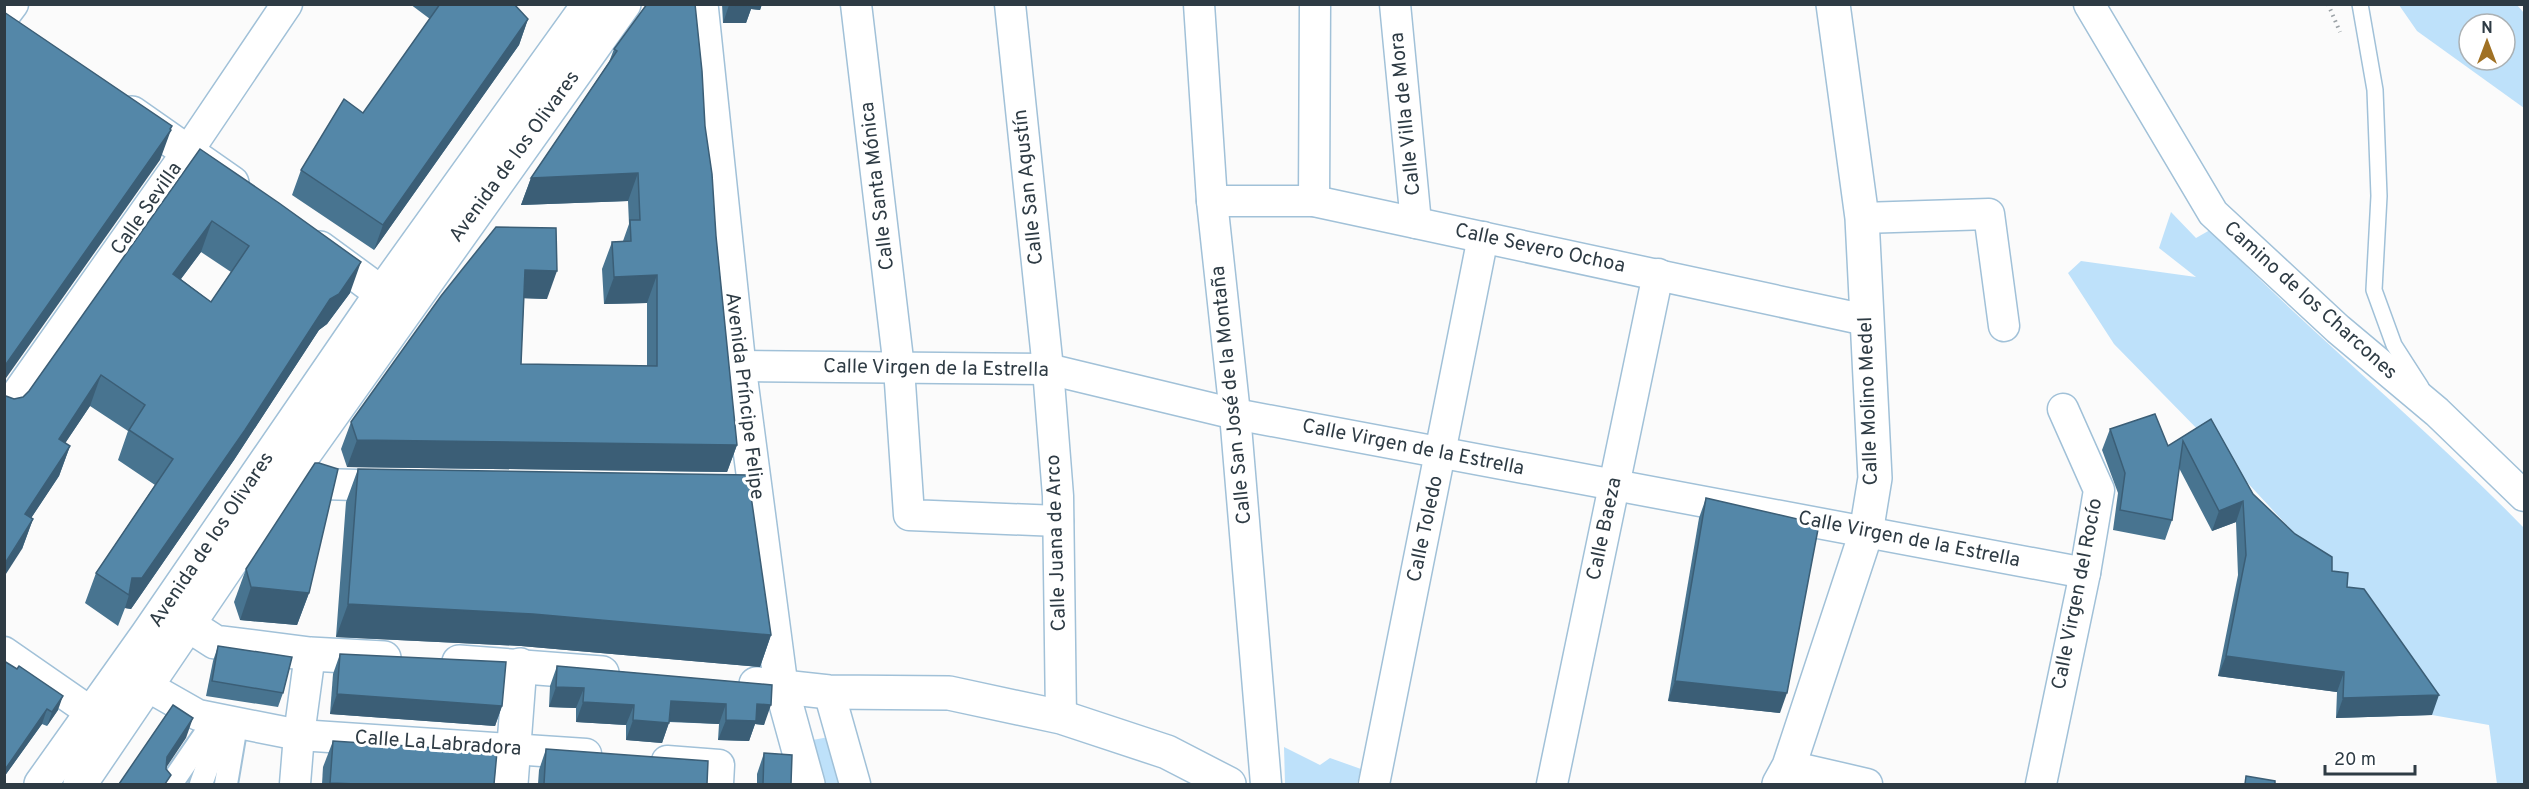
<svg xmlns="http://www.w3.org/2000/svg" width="2529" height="789" font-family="Overpass,sans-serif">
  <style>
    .green { fill: #bee1fa; fill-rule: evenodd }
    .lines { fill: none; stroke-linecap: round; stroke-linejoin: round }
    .service-casing { stroke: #a1c1d8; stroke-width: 18 }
    .pedestrian-casing { stroke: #a1c1d8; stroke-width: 26 }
    .minor-casing { stroke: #a1c1d8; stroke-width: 33 }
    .tertiary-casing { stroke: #a1c1d8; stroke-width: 36 }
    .secondary-casing { stroke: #a1c1d8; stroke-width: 36 }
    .path { stroke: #9aa1a5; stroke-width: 4; stroke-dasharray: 1.5 4.5; stroke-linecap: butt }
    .service { stroke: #fff; stroke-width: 15 }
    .pedestrian { stroke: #fff; stroke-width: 22 }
    .minor { stroke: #fff; stroke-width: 30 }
    .tertiary { stroke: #fff; stroke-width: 33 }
    .secondary { stroke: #fff; stroke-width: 33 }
    .wall { fill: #487490; fill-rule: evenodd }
    .shaded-wall { fill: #3b5e76 }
    .building { fill: #5487a8; stroke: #3b5e76; stroke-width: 1.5; fill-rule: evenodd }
    .labels { text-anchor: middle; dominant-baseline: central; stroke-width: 6; stroke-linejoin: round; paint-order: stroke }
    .street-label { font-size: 20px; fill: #2e3b44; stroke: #fff }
  </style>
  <rect width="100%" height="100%" fill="#fbfbfb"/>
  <g class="green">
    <path d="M2399,5H2517L2524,13V108L2417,31ZM2469,24H2505V60H2469Z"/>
    <path d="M2171,212L2196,238L2210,230C2311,334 2424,425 2524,528V784H2497L2489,725L2432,715L2341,584L2208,440L2114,344L2068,273L2081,261L2196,277L2159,248Z"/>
    <path d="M834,736L848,784H815L802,742Z"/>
    <path d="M1284,747L1320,765L1330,758L1361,769L1357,784H1285Z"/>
  </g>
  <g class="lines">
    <g class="service-casing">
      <path id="service" d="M2360,4L2375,90L2379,196L2374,290L2394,345L2421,387"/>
    </g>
    <g class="pedestrian-casing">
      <g id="pedestrian">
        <path d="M171,784L206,733L234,737L226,784"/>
        <path d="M201,784L223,724"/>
      </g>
    </g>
    <g class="minor-casing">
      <g id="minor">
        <path d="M856,4L899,368L909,515L1058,521"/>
        <path d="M1010,4L1048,369L1058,496L1061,717"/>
        <path d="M1199,4L1212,201L1235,414L1266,784"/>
        <path d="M1395,4L1416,223"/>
        <path d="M2089,4L2213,213L2338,329L2437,412L2524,496"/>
        <path d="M4,16L13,4"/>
        <path d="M1212,201H1314L1866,320"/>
        <path d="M1314,201L1315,4"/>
        <path d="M1862,218L1989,214L2004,326"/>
        <path d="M739,366L1048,369L1235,414L2085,573"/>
        <path d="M4,412L188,151L287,4"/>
        <path d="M298,468L321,484L392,486"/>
        <path d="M4,652L92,713"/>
        <path d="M147,686L198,715L299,735L586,754"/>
        <path d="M829,692L855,784"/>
        <path d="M667,761L719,765L718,784"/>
        <path d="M1789,766L1867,784"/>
        <path d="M295,784L299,735L310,654"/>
        <path d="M1374,784L1483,237"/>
        <path d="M1552,784L1658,274"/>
        <path d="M2041,784L2085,573L2099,490L2063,409"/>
      </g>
    </g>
    <g class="tertiary-casing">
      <g id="tertiary">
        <path d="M132,113L232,183"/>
        <path d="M320,248L399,306"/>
        <path d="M187,624L215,642L310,654L384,658"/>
        <path d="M459,662L602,673"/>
        <path d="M756,684L829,692L949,693L1061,717L1167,752L1229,784"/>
        <path d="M41,784L147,635L381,294L589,4"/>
        <path d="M80,784L295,467L624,4"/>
        <path d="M511,784L520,665"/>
        <path d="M1779,784L1789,766L1866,533L1875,478L1862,218L1833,4"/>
      </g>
    </g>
    <g class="secondary-casing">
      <path id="secondary" d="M701,4L739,366L781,686L808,784"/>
    </g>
    <path class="path" d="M2328,4L2340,32"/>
    <use href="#service" class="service"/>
    <use href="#pedestrian" class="pedestrian"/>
    <use href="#minor" class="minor"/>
    <use href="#tertiary" class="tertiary"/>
    <use href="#secondary" class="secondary"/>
  </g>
  <g class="wall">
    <path d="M410,4H514L528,19L519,45L374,250L292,195L301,170L363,113L430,19Z"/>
    <path d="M647,4L705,126L737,445L727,472L347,467L341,449L351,422L496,227L547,299L524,298L521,364L647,366V303L604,304L602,269L612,242L623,241L629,224L628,201L521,205L531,178L609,62L614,49Z"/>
    <path d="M722,4H762L760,10L751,9L746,23H723Z"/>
    <path d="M200,149L350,293L327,324L319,330L234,460L131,609L125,608L118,626L85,603L96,573L155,485L118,460L128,431L90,406L65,443L70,446L59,476L31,518L33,519L22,549L6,396L14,399L23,397L29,391ZM201,252L231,272L211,302L181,279Z"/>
    <path d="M2211,419L2253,494L2332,571L2347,587L2432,715L2336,718L2337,692L2218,676L2238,575L2236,522L2212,531L2179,468L2172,520L2165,540L2113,530L2118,493L2102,450L2110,429L2168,446Z"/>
    <path d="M358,469L771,635L760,667L521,646L336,637L346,502Z"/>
    <path d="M1706,498L1780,713L1668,701L1699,518Z"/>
    <path d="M246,569L309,593L297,625L240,620L234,602Z"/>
    <path d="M218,646L283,693L278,707L206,696L213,661Z"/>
    <path d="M340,654L502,706L495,726L330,714L333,674Z"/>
    <path d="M4,661L58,710L47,726L42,724L4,777Z"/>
    <path d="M557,666L772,685L764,725L755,724L749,741L718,740L719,724L669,722L662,743L626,740V725L576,722V708L549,707L550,686Z"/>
    <path d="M333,741L494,784H322L323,767Z"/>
    <path d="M546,749L707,784H719H538L539,770Z"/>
    <path d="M764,753L791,784H757V774Z"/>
  </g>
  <g class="shaded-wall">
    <path d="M762,4L760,10L751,9L746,23H723L729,5Z"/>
    <path d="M528,19L519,45L374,250L383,225Z"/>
    <path d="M172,126L169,134L171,130L160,160L4,381V367Z"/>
    <path d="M638,173L628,201L521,205L531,178Z"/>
    <path d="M212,221L201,252L162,304L173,274Z"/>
    <path d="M361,262L350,293L327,324L319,330L234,460L131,609L125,608L129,595L132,578L330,299Z"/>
    <path d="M525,270L557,271L547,299L515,298Z"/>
    <path d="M657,275L647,303L604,304L614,277Z"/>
    <path d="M101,375L90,406L48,469L59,439Z"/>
    <path d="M357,440L737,445L727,472L347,467Z"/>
    <path d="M70,446L59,476L14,544L25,514Z"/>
    <path d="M2243,501L2236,522L2212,531L2219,511Z"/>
    <path d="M33,519L22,549L4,577V565Z"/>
    <path d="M251,587L309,593L297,625L240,620Z"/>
    <path d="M348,604L533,614L771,635L760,667L521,646L336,637Z"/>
    <path d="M2226,656L2344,672L2337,692L2218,676Z"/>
    <path d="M1675,681L1787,693L1780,713L1668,701Z"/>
    <path d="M556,687L584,688L576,708L549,707Z"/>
    <path d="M337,694L502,706L495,726L330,714Z"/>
    <path d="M2439,695L2432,715L2336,718L2343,698Z"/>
    <path d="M63,696L58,710L47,726L52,712Z"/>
    <path d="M671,701L726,704L719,724L663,721Z"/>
    <path d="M583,702L634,705L626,725L576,722Z"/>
    <path d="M757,704L771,705L764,725L755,724L749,741L718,740L726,720Z"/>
    <path d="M47,709L42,724L4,777V771Z"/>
    <path d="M193,718L186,738L160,777L167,757Z"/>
    <path d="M633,720L669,723L662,743L626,740Z"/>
    <path d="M330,783L358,784H330Z"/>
  </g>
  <g class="building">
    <path d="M440,4H514L528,19L383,225L301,170L344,99L363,113Z"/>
    <path d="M647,4H695L702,71L705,126L712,174L716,236L737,445L357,440L351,422L441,296L496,227L556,228L557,271L525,270L521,364L657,366V275L614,277L612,242L631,241L630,220H640L638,173L531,178L617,51L614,49Z"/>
    <path d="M729,4H753V6L729,5Z"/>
    <path d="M4,12L172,126L170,129L171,130L4,367Z"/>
    <path d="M200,149L279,203L361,262L339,294L330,299L245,430L142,578H132L129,595L96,573L173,459L129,430L145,405L101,375L59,439L70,446L25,514L33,519L4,565V394L6,396L14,399L23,397L29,391ZM212,221L249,246L211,302L173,274Z"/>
    <path d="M2155,414L2168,446L2211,419L2253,494L2295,534L2332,557V571L2348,573L2347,587L2364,589L2439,695L2343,698L2344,672L2226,656L2246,555L2243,501L2219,511L2183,441L2172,520L2120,510L2125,473L2110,429Z"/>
    <path d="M315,463H319L338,469L309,593L251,587L246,569Z"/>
    <path d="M358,469L748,475L771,635L533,614L348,604Z"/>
    <path d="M1706,498L1819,524L1787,693L1675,681Z"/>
    <path d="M218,646L292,657L283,693L212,681Z"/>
    <path d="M340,654L506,662L502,706L337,694Z"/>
    <path d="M4,661L17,669L19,666L63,696L52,712L47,709L4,771Z"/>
    <path d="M557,666L772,685L771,705L757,704L756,721L726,720V704L671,701L669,723L633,720L634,705L583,702L584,688L556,687Z"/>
    <path d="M173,705L193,718L167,757L166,769L171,775L165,784H119Z"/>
    <path d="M333,741L497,752L494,784H358L330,783Z"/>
    <path d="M546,749L708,761L707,784H719H544Z"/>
    <path d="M764,753L792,755L791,784H763Z"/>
    <path d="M2246,776L2275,781V784H2245Z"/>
  </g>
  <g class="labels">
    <g class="street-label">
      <text transform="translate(1406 114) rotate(-96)">Calle Villa de Mora</text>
      <text transform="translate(515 157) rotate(-54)">Avenida de los Olivares</text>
      <text transform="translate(878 186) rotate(-97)">Calle Santa Mónica</text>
      <text transform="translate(1029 187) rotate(-96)">Calle San Agustín</text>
      <text transform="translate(147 209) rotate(-55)">Calle Sevilla</text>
      <text transform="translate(1540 249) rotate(12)">Calle Severo Ochoa</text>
      <text transform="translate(2310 301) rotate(42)">Camino de los Charcones</text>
      <text transform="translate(936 369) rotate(1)">Calle Virgen de la Estrella</text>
      <text transform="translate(1232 395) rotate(-96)">Calle San José de la Montaña</text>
      <text transform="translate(744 396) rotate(83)">Avenida Príncipe Felipe</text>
      <text transform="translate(1869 401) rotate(-92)">Calle Molino Medel</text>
      <text transform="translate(1413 448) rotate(11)">Calle Virgen de la Estrella</text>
      <text transform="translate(1426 529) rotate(-78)">Calle Toledo</text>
      <text transform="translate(1605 529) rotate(-78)">Calle Baeza</text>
      <text transform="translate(212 540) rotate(-56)">Avenida de los Olivares</text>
      <text transform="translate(1909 540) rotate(11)">Calle Virgen de la Estrella</text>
      <text transform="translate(1057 543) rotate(-92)">Calle Juana de Arco</text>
      <text transform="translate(2078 594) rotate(-79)">Calle Virgen del Rocío</text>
      <text transform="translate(438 744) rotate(4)">Calle La Labradora</text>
    </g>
  </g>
  <rect width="2529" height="789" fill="none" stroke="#2e3b44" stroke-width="12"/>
  <g transform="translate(2487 42)"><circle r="28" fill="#ffffff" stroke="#abb1b4" stroke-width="1.5"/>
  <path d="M0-4.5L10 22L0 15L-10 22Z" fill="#a07124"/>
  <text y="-9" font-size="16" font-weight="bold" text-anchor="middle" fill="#2e3b44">N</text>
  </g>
  <path d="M2325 765v9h90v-9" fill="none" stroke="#2e3b44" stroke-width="3"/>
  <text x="2334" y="765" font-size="18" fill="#2e3b44" stroke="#ffffff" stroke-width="4.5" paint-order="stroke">20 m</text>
</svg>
